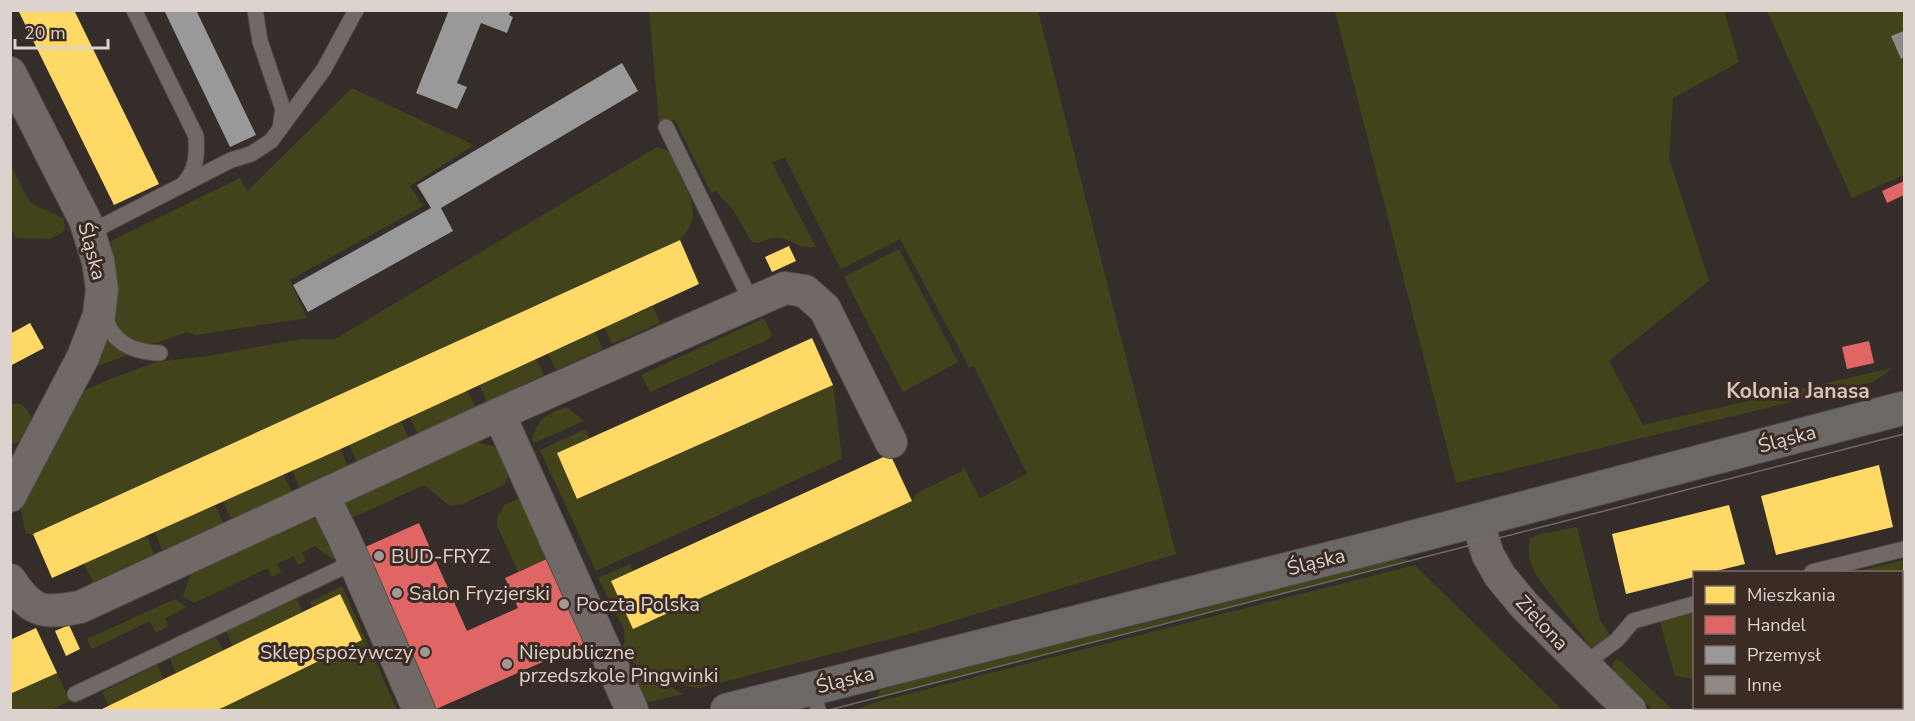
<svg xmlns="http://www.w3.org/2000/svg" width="1915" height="721" font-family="'Nunito Sans',sans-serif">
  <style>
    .green { fill: #43431b }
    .homes { fill: #ffd966 }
    .shops { fill: #e06666 }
    .industry { fill: #999 }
    .building { fill: #8f8884 }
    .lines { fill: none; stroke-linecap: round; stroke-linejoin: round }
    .lane-casing { stroke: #524b47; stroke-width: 17 }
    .street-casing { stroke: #524b47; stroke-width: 34 }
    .secondary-casing { stroke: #524b47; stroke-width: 35 }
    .lane { stroke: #706965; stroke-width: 15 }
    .street { stroke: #706965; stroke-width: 32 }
    .secondary { stroke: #6c6865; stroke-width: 33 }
    .tram { stroke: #706965; stroke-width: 1.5 }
    .poi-dot { fill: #a29994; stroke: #3a2b24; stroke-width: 2 }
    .labels { text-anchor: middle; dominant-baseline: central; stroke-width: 6; stroke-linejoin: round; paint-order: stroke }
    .street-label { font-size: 20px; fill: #ddd3ce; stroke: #3a2b24 }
    .poi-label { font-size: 20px; fill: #ddd3ce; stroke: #3a2b24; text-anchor: start }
    .neighbourhood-label { font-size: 21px; font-weight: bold; fill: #d7c2b9; stroke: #3a2b24 }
  </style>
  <rect width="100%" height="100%" fill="#352d29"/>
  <g class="green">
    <path d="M649,11H1038L1176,554L913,633L700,688C673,686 648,670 624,658C621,649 626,640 624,630L598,578L630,564L633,571L612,581L633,628L912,501L917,493L962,471L963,466L980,498L1027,474L974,366L969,368L968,365L900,239L841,269L785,157L772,163L816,247C791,251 789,228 759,243L752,242L733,210L716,191L711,193L675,120L659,122Z"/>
    <path d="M1335,11H1724L1739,62L1673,98L1669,158L1709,281L1609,361L1643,425L1892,368L1884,375L1870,383L1456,483Z"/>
    <path d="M1767,11H1904V175L1852,198Z"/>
    <path d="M352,88L474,145L410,186L423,206L290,280L307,318L196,335L187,332L156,343L143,344L129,338L120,330L114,318L115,273L111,241L240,178L247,191Z"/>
    <path d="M657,147C658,148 666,149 666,150C677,156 694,202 693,215C692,225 686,232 680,240L33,534H26L20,507L81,392L113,378L156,362L207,356L302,339H335Z"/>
    <path d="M10,164L30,203L63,218L65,227L62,233L49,239L16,238L11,229Z"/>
    <path d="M899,249L958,362L903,392L844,277Z"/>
    <path d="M653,306L660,323L612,344L604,327Z"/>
    <path d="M764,318L772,335L769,339L650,392L641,375Z"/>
    <path d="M595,332L603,349L556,370L548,354Z"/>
    <path d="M104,334L116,347L128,355L89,369Z"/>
    <path d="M536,359L544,375L487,402L480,385Z"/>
    <path d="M833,385L842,459L596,571L540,450L586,429L589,438L557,453L578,499Z"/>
    <path d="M467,390L476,408L418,435L410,417Z"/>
    <path d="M18,403C32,408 37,427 25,438C22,441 16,443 12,444L11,404Z"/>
    <path d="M567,407L584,421L534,443L532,439C538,418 547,414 567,407Z"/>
    <path d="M401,421L409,439L357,462L349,445Z"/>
    <path d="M478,442L497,447L510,473L505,484L502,486L462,504L450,506L424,485L354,517H351L343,502Z"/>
    <path d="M340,448L348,467L299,488L292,470Z"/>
    <path d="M283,474L292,492L231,519L223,501Z"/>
    <path d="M520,498L551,557L518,572L497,526V518L504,505Z"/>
    <path d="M215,505L223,523L162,550L155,532Z"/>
    <path d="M311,518L321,521L337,555L333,560L315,546L302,552L306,561L298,565L294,556L277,564L281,572L272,577L268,568L194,603L183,596L192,572Z"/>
    <path d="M1577,527L1600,620L1611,637L1598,648L1591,647L1537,577C1530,565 1527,554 1530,539L1536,535Z"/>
    <path d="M146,535L154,554L93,582L84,564Z"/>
    <path d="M1396,558L1410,560L877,697L880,690L907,682L1186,613Z"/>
    <path d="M1904,560V686H1902V572H1855Z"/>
    <path d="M1415,565L1562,710H855L876,702Z"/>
    <path d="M342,586L397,710H217L361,640L340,594L312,607L310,602Z"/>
    <path d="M296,598L303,612L233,646L226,631Z"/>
    <path d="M175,599L187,607L165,618L168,626L156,633L150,621L92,649L87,639Z"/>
    <path d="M1694,613V679L1675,676L1660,622Z"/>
    <path d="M216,637L223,651L176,674L170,659Z"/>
    <path d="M1617,659L1623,663L1673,710H1653L1616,675L1612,669L1613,663Z"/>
    <path d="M626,664L684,694L649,702L644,699Z"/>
    <path d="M157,665L164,680L109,706L102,692Z"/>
    <path d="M57,673L70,701L50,710H11V694Z"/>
  </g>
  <g class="homes">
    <path d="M18,10H74L159,184L114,205Z"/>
    <path d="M680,240L699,284L345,447L52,578L33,534Z"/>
    <path d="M789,246L796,261L772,272L765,257Z"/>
    <path d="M30,323L44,348L10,366V334Z"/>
    <path d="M812,338L833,385L577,499L557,453Z"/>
    <path d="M890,454L912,501L633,629L611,581Z"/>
    <path d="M1879,465L1893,527L1776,555L1761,496Z"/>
    <path d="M1729,505L1745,564L1712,572H1694V577L1626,594L1612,534Z"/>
    <path d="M340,594L362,640L224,707L217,710H100Z"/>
    <path d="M69,625L80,649L66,656L55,631Z"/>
    <path d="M36,628L57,673L10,694V640Z"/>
  </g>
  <g class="shops">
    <path d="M1904,181V195L1887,203L1882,191Z"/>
    <path d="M1869,341L1874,363L1847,369L1842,347Z"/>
    <path d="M419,523L467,631L518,608L505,578L551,557L588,642L436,709L363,548Z"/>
  </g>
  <g class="industry">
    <path d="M164,10H196L256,135L230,147Z"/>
    <path d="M449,10H511L509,15L513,17L507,33L481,23L457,83L467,87L457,109L416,93Z"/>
    <path d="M622,63L638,91L441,208L453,231L308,312L293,285L431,208L417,185Z"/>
  </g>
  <path class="building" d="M1904,31V57L1901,59L1891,36Z"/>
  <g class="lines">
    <g class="lane-casing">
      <g id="lane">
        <path d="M134,10L196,136C197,154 197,168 185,182"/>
        <path d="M255,10L260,41L283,109L280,129"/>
        <path d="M666,127L752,303"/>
        <path d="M89,233L231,160L251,154L271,141L324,69L356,10"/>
        <path d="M104,311C109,342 132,352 160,353"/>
        <path d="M1812,572L1904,549"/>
        <path d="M1583,665L1617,640L1633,621L1694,604"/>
        <path d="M813,688L818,710"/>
        <path d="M75,694L354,562"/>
      </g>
    </g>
    <g class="street-casing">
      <g id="street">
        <path d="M10,73L85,220L98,261L102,289L99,315L83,357L10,496"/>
        <path d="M499,414L632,710"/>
        <path d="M323,496L344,538L419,710"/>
        <path d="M1477,520L1488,555L1500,576L1524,605L1630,710"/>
        <path d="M10,580C32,613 43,614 80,607L499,414L785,288L805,291L825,309L891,442"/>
      </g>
    </g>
    <g class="secondary-casing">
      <path id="secondary" d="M727,710L1383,545L1904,408"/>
    </g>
    <use href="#lane" class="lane"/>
    <use href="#street" class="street"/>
    <use href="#secondary" class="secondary"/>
    <path class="tram" d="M829,710L1904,434"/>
  </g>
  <g class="poi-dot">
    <circle cx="379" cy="556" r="6"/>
    <circle cx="397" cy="593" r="6"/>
    <circle cx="564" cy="604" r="6"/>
    <circle cx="425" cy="652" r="6"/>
    <circle cx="507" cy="664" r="6"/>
  </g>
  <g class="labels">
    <g class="street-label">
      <text transform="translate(92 251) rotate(75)">Śląska</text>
      <text transform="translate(1787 439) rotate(-15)">Śląska</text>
      <text transform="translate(1316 562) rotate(-14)">Śląska</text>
      <text transform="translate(1542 623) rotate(47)">Zielona</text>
      <text transform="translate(845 680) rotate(-14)">Śląska</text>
    </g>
    <g class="poi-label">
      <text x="391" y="556">BUD-FRYZ</text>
      <text x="409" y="593">Salon Fryzjerski</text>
      <text x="576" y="604">Poczta Polska</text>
      <text x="413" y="652" text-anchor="end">Sklep spożywczy</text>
      <text x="519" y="652">Niepubliczne<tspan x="519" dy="23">przedszkole Pingwinki</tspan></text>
    </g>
    <g class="neighbourhood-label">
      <text x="1798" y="391">Kolonia Janasa</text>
    </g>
  </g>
  <rect width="1915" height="721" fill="none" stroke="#ddd3ce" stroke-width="24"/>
  <rect x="1693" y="571" width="210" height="138" fill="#3a2b24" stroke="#7b6e68" stroke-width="1.5"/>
  <rect x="1705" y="586" width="30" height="18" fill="#ffd966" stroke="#7b6e68" stroke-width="1.5"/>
  <text x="1747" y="601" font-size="18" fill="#ddd3ce">Mieszkania</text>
  <rect x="1705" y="616" width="30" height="18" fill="#e06666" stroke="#7b6e68" stroke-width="1.5"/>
  <text x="1747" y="631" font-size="18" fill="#ddd3ce">Handel</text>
  <rect x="1705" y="646" width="30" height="18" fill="#999999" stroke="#7b6e68" stroke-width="1.5"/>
  <text x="1747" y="661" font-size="18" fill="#ddd3ce">Przemysł</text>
  <rect x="1705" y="676" width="30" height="18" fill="#8f8884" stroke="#7b6e68" stroke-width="1.5"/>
  <text x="1747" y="691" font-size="18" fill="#ddd3ce">Inne</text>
  <path d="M15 39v9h93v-9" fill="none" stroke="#ddd3ce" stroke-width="3"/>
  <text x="24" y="39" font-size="18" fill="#ddd3ce" stroke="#3a2b24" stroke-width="4.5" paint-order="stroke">20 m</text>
</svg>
